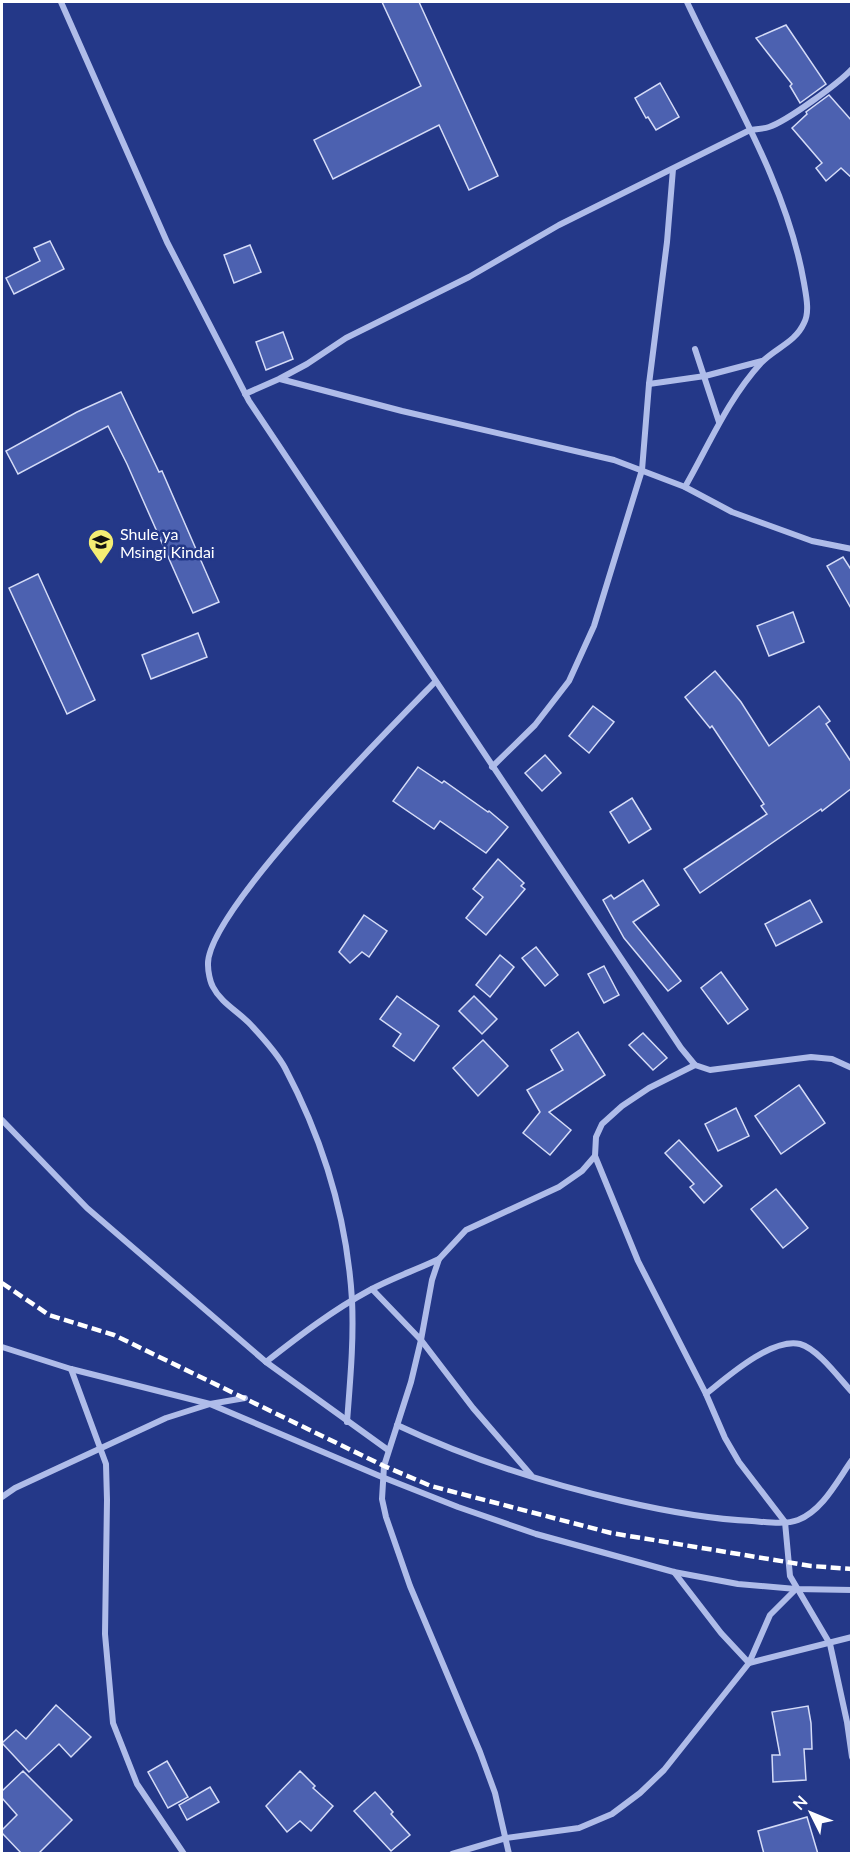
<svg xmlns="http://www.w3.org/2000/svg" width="853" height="1855" font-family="Lato,sans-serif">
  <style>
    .building { fill: #4c61b0; stroke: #d4dbf7; stroke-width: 1.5 }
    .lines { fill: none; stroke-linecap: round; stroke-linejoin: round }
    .minor { stroke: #afbce9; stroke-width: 6 }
    .rail { stroke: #fff; stroke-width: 4.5; stroke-dasharray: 10 4.5; stroke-linecap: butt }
    .labels { text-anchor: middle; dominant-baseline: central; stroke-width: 5; stroke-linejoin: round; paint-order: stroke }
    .poi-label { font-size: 16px; fill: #fff; stroke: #243888; text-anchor: start }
  </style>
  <rect width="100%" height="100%" fill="#243888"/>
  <g class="building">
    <path d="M382,2H419L498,176L469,190L439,125L333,179L314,140L421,86Z"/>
    <path d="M786,25L826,84L800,103L790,86L792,84L756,38Z"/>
    <path d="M660,83L679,117L656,130L648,117L646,118L635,98Z"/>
    <path d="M829,95L852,121V178L841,168L826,181L816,168L822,163L792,128L807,114L806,112Z"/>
    <path d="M50,241L64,269L14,294L6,278L40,261L34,248Z"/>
    <path d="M250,245L261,272L234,283L224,255Z"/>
    <path d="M283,332L293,359L266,370L256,342Z"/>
    <path d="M121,392L159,472L162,471L219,602L193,613L127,464L108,426L18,474L6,451L77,412Z"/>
    <path d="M843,557L852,571V610L827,566Z"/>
    <path d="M38,574L95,700L67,714L9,588Z"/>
    <path d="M793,612L804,642L769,656L757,626Z"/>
    <path d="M198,633L207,657L151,679L142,655Z"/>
    <path d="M715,671L741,702L769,746L819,706L830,721L826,724L852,763V788L822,811L821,809L700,893L684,869L767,814L761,806L764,804L712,726L710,728L685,697Z"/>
    <path d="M593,706L614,722L589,753L569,736Z"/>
    <path d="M545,755L561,773L542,791L525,773Z"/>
    <path d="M418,767L442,783L444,781L488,812L489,811L508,827L486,853L440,821L434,829L393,801Z"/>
    <path d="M632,798L651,829L629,843L610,812Z"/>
    <path d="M498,859L524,883L521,886L525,889L486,935L466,918L483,897L473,889Z"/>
    <path d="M643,880L659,905L633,922L681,981L668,991L624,938L603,900L611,895L614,899Z"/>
    <path d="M810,900L822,922L776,946L765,924Z"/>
    <path d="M364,915L387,931L369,957L362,952L350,963L339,952Z"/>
    <path d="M536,947L558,975L545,986L522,958Z"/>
    <path d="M500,955L514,967L490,997L476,985Z"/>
    <path d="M604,966L619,995L604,1003L588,974Z"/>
    <path d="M721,972L748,1009L728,1024L701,988Z"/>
    <path d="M397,996L439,1026L414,1061L393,1046L401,1034L380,1019Z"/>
    <path d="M474,996L497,1019L482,1034L459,1011Z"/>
    <path d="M578,1032L605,1075L549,1112L571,1130L550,1155L523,1133L540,1112L527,1090L563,1070L551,1050Z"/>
    <path d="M643,1033L667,1058L653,1070L629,1045Z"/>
    <path d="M483,1040L508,1066L478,1096L453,1068Z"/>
    <path d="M799,1085L825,1123L781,1154L755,1116Z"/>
    <path d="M736,1108L749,1136L718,1151L705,1124Z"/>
    <path d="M679,1140L722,1186L704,1203L690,1187L694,1184L665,1153Z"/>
    <path d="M776,1189L808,1228L783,1248L751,1209Z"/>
    <path d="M56,1705L91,1737L71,1757L59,1744L29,1772L2,1743L16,1730L26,1739Z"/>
    <path d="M808,1706L811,1723L812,1749H804L806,1780L773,1782L772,1755H780L772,1712Z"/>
    <path d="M167,1761L188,1797L168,1808L148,1772Z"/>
    <path d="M23,1771L72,1820L38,1854H22L2,1833V1830L17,1815L2,1798V1791Z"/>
    <path d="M300,1771L315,1786L313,1788L333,1806L311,1831L300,1821L287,1832L266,1806Z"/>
    <path d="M210,1787L219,1802L187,1820L179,1805Z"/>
    <path d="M375,1792L393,1812L391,1814L410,1835L391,1851L354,1811Z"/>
    <path d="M807,1817L818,1854H764L758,1831Z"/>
  </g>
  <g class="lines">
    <g class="minor">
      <path d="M61,2L167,242L249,401L681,1048L695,1065L710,1070L811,1057L832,1059L852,1068"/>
      <path d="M695,349L719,422"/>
      <path d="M280,379L402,411L614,460L685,487L732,512L812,541L852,549"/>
      <path d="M649,384L705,376L762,361"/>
      <path d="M245,394L279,379L307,364L346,338L469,277L559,225L750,130C756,129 763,129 769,127C787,121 839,83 852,69"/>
      <path d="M685,487C709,445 728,399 761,363C775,348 795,343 804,323C810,312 806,295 804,283C787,184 729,92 687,2"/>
      <path d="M492,767L535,725L569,681L594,626L642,470L649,384L667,242L673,169"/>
      <path d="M2,1120L87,1208L266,1362L388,1450"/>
      <path d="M595,1156L638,1261L706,1394L725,1438L739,1462L785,1522L790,1576L830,1644L847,1722L852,1757"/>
      <path d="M372,1289L421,1340L473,1408L531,1475"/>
      <path d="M2,1347L71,1369L210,1404L382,1477L458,1507L536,1534L674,1572L738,1584L796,1589L852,1590"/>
      <path d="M266,1362C299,1336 333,1310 370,1290C392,1278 416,1270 439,1259"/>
      <path d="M71,1369L106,1464L107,1500L105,1634L113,1723L137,1784L184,1854"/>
      <path d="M706,1394C726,1378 772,1337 800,1344C818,1349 839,1378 852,1392"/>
      <path d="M347,1422C350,1382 354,1341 352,1300C347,1218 323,1140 285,1068C277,1053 262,1037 251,1025C239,1012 221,1003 213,987C210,982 208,971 208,965C205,913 393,725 435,682"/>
      <path d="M397,1425C469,1459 544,1483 622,1501C665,1511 708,1519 752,1521C766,1522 785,1525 798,1520C823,1510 837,1481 852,1460"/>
      <path d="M2,1497L15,1488L166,1418L210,1404L245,1398"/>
      <path d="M674,1572L721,1633L749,1663L852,1637"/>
      <path d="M452,1854L506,1838L579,1828L612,1814L640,1793L664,1770L749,1663L770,1615L796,1589"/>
      <path d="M509,1854L495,1793L480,1752L410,1586L386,1517L382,1499L384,1466L411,1382L421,1340L432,1280L439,1259L466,1230L559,1187L582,1171L595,1156L596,1137L602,1124L622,1106L649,1088L695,1065"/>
    </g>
    <path class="rail" d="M2,1283L49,1315L114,1335L384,1466L431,1486L611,1533L811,1566L852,1569"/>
  </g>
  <defs>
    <g id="school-pin" transform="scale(1.35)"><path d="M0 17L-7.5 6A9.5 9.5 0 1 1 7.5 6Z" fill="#f4ed73" stroke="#243888"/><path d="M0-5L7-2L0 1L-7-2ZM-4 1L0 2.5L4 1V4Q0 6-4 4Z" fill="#111"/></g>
  </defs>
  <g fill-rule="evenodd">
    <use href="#school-pin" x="101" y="542"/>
  </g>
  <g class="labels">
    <g class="poi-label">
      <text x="120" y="533">Shule ya<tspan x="120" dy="18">Msingi Kindai</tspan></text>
    </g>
  </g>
  <rect width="853" height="1855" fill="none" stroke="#ffffff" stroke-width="6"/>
  <g transform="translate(811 1813) rotate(313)" stroke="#243888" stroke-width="4.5" paint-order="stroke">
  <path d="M0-4.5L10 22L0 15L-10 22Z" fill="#ffffff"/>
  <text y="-9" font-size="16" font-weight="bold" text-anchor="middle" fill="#ffffff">N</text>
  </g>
</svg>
